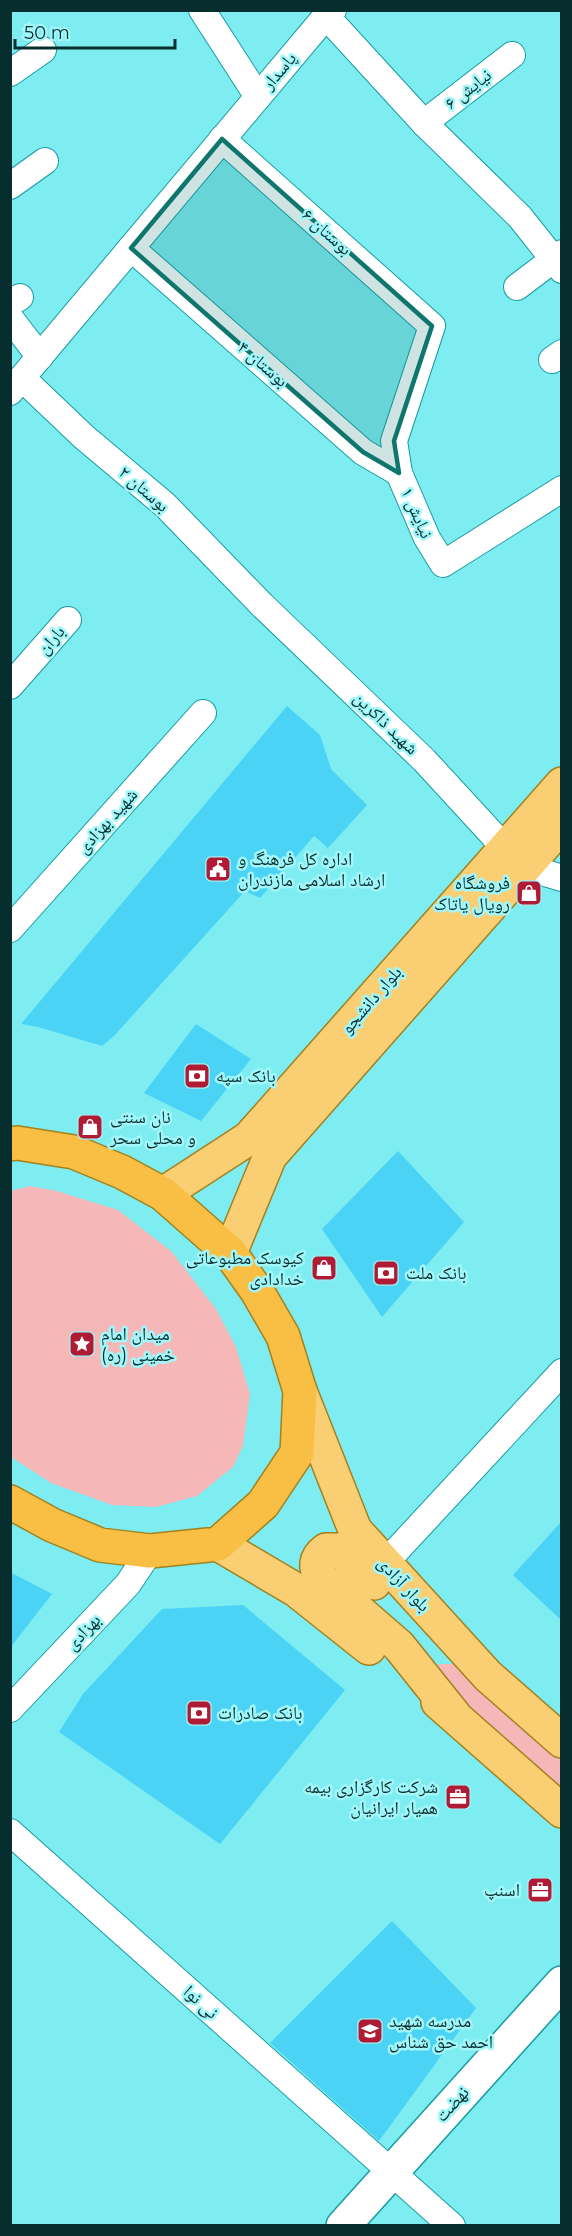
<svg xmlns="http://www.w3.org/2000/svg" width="572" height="2236" font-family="Montserrat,'Noto Naskh Arabic',sans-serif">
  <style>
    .green { fill: #f5b7b7 }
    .building { fill: #4bd3f6 }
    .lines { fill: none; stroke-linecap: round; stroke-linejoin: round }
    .minor-casing { stroke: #179ca1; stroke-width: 28 }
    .secondary-casing { stroke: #179ca1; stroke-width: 36 }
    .primary-casing { stroke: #a2821e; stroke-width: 36 }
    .trunk-casing { stroke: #a2821e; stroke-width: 36 }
    .minor { stroke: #fff; stroke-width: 26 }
    .secondary { stroke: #fff; stroke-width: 33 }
    .primary { stroke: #facf73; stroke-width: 33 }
    .trunk { stroke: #f8bf44; stroke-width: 33 }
    .marked { fill: #0f766e; fill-opacity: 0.2; stroke: #0f766e; stroke-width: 4.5; stroke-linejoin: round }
    .labels { text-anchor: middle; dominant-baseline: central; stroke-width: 5; stroke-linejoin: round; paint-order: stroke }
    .street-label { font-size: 18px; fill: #072e2f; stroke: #a1f7fa }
    .poi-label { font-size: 18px; fill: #072e2f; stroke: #a1f7fa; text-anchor: start }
  </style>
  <rect width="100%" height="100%" fill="#7dedf2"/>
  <g class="green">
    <path d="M30,1186L57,1191L118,1210L171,1251L216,1309L236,1347L250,1394L243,1446L233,1467L197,1496L156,1507L112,1505L51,1483L11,1457V1191Z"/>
    <path d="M438,1664H456L561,1752V1797L444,1684Z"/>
  </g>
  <g class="building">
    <path d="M287,706L320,735L331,769L367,805L328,848L314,836L260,898L245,891L114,1036L102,1046L38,1027L21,1024Z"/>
    <path d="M196,1024L251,1059L201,1121L144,1093Z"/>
    <path d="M398,1151L464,1222L382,1317L322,1229Z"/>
    <path d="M561,1522V1620L513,1575Z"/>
    <path d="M10,1572L52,1594L10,1648Z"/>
    <path d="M243,1605L345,1690L220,1844L59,1732L83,1694L162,1609Z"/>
    <path d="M392,1921L476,2008L379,2141L270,2043Z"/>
  </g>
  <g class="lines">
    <g class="minor-casing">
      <g id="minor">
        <path d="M202,10L258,97"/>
        <path d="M326,16L424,123L520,217L562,270"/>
        <path d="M10,73L43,50"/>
        <path d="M424,123L512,55"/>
        <path d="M222,139L432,326L394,441L399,473L427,538L443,564L562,489"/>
        <path d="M10,186L45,161"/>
        <path d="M131,248L363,452L399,473"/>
        <path d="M517,287L562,253"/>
        <path d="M10,303L20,297"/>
        <path d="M10,318L40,357"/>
        <path d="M552,360L562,353"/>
        <path d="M22,378L84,437L165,505L262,605L424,760L505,848"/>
        <path d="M10,392L326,16L333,10"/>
        <path d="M10,686L68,620"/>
        <path d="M525,867L562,878"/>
        <path d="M10,929L203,713"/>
        <path d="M385,1563L562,1372"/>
        <path d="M10,1709L128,1584L150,1551"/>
        <path d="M10,1832L452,2226"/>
      </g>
    </g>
    <g class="secondary-casing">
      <path id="secondary" d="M343,2226L562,1983"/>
    </g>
    <g class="primary-casing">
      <g id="primary">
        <path d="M163,1194L249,1138L562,784"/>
        <path d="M230,1253L270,1156L562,825"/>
        <path d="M300,1391L355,1530L488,1676L562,1741"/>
        <path d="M218,1544L296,1590L369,1648"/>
        <path d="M374,1583L340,1550H326C315,1558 314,1568 322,1579L399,1646L455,1716"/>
        <path d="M438,1702L562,1811"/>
      </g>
    </g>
    <g class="trunk-casing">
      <path id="trunk" d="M10,1144L17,1143L74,1152L122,1172L163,1194L230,1253L257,1291L283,1336L300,1391L297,1453L263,1504L218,1544L150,1551L100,1545L52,1525L10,1502"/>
    </g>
    <use href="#minor" class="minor"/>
    <use href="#secondary" class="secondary"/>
    <use href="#primary" class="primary"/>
    <use href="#trunk" class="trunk"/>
  </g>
  <path class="marked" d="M222,139L432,326L394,441L399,473L363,452L131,248Z"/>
  <defs>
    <g id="civic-square" transform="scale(1.35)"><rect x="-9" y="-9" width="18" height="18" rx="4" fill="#af1b35" stroke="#a1f7fa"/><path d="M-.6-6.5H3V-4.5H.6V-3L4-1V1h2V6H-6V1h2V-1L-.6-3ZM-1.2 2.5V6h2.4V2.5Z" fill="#fff"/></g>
    <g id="shop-square" transform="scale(1.35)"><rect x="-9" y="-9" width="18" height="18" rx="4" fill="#af1b35" stroke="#a1f7fa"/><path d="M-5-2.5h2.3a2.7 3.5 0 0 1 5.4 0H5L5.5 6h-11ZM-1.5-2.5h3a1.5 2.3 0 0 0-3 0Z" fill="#fff"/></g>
    <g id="bank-square" transform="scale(1.35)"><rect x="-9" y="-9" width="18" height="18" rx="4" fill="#af1b35" stroke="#a1f7fa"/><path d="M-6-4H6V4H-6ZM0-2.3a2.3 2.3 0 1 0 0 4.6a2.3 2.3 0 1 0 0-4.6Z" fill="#fff"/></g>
    <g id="sight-square" transform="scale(1.35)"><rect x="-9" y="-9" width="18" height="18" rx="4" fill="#af1b35" stroke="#a1f7fa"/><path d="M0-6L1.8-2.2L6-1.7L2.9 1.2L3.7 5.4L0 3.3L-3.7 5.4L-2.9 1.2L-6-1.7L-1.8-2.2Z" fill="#fff"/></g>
    <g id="office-square" transform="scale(1.35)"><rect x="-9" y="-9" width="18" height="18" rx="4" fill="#af1b35" stroke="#a1f7fa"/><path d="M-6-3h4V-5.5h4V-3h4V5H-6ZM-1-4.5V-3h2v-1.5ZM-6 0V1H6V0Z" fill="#fff"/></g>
    <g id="school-square" transform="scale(1.35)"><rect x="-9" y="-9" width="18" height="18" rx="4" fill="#af1b35" stroke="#a1f7fa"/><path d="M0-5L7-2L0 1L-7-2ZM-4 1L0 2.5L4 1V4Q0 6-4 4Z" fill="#fff"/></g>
  </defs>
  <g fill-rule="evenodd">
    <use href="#civic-square" x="218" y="869"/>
    <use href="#shop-square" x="529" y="893"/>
    <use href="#bank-square" x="197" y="1076"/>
    <use href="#shop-square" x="90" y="1127"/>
    <use href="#shop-square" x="324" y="1268"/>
    <use href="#bank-square" x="386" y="1273"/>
    <use href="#sight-square" x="82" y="1344"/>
    <use href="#bank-square" x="199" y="1713"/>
    <use href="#office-square" x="458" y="1797"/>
    <use href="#office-square" x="540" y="1890"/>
    <use href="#school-square" x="370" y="2031"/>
  </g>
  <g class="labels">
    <g class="street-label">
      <text transform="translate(279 71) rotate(-50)">پاسدار</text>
      <text transform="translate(468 89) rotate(-38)">نیایش ۶</text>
      <text transform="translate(327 232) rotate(42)">بوستان ۶</text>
      <text transform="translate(263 364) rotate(41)">بوستان ۴</text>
      <text transform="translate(144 489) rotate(41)">بوستان ۲</text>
      <text transform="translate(417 513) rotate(66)">نیایش ۱</text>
      <text transform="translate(51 640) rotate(-49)">باران</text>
      <text transform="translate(386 723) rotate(44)">شهید ذاکرین</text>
      <text transform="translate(107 821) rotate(-48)">شهید بهزادی</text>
      <text transform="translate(371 1000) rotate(-49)">بلوار دانشجو</text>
      <text transform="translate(404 1584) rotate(47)">بلوار آزادی</text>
      <text transform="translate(83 1632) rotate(-47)">بهزادی</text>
      <text transform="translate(201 2002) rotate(42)">نی نوا</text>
      <text transform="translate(452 2104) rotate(-48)">نهضت</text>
    </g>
    <g class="poi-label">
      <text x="238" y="859">اداره کل فرهنگ و<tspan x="238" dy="21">ارشاد اسلامی مازندران</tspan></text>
      <text x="510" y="883" text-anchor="end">فروشگاه<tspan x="510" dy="21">رویال یاتاک</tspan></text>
      <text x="216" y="1076">بانک سپه</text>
      <text x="110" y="1117">نان سنتی<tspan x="110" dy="21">و محلی سحر</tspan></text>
      <text x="304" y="1258" text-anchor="end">کیوسک مطبوعاتی<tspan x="304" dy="21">خدادادی</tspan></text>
      <text x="406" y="1273">بانک ملت</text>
      <text x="101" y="1334">میدان امام<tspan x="101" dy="21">خمینی (ره)</tspan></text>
      <text x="218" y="1713">بانک صادرات</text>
      <text x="438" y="1787" text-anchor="end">شرکت کارگزاری بیمه<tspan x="438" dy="21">همیار ایرانیان</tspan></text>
      <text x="520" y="1890" text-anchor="end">اسنپ</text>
      <text x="389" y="2021">مدرسه شهید<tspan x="389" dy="21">احمد حق شناس</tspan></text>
    </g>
  </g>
  <rect width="572" height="2236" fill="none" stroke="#072e2f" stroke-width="24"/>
  <path d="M15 39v9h160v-9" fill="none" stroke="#072e2f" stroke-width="3"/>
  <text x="24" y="39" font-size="18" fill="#072e2f" stroke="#a1f7fa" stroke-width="4.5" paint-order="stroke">50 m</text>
</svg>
